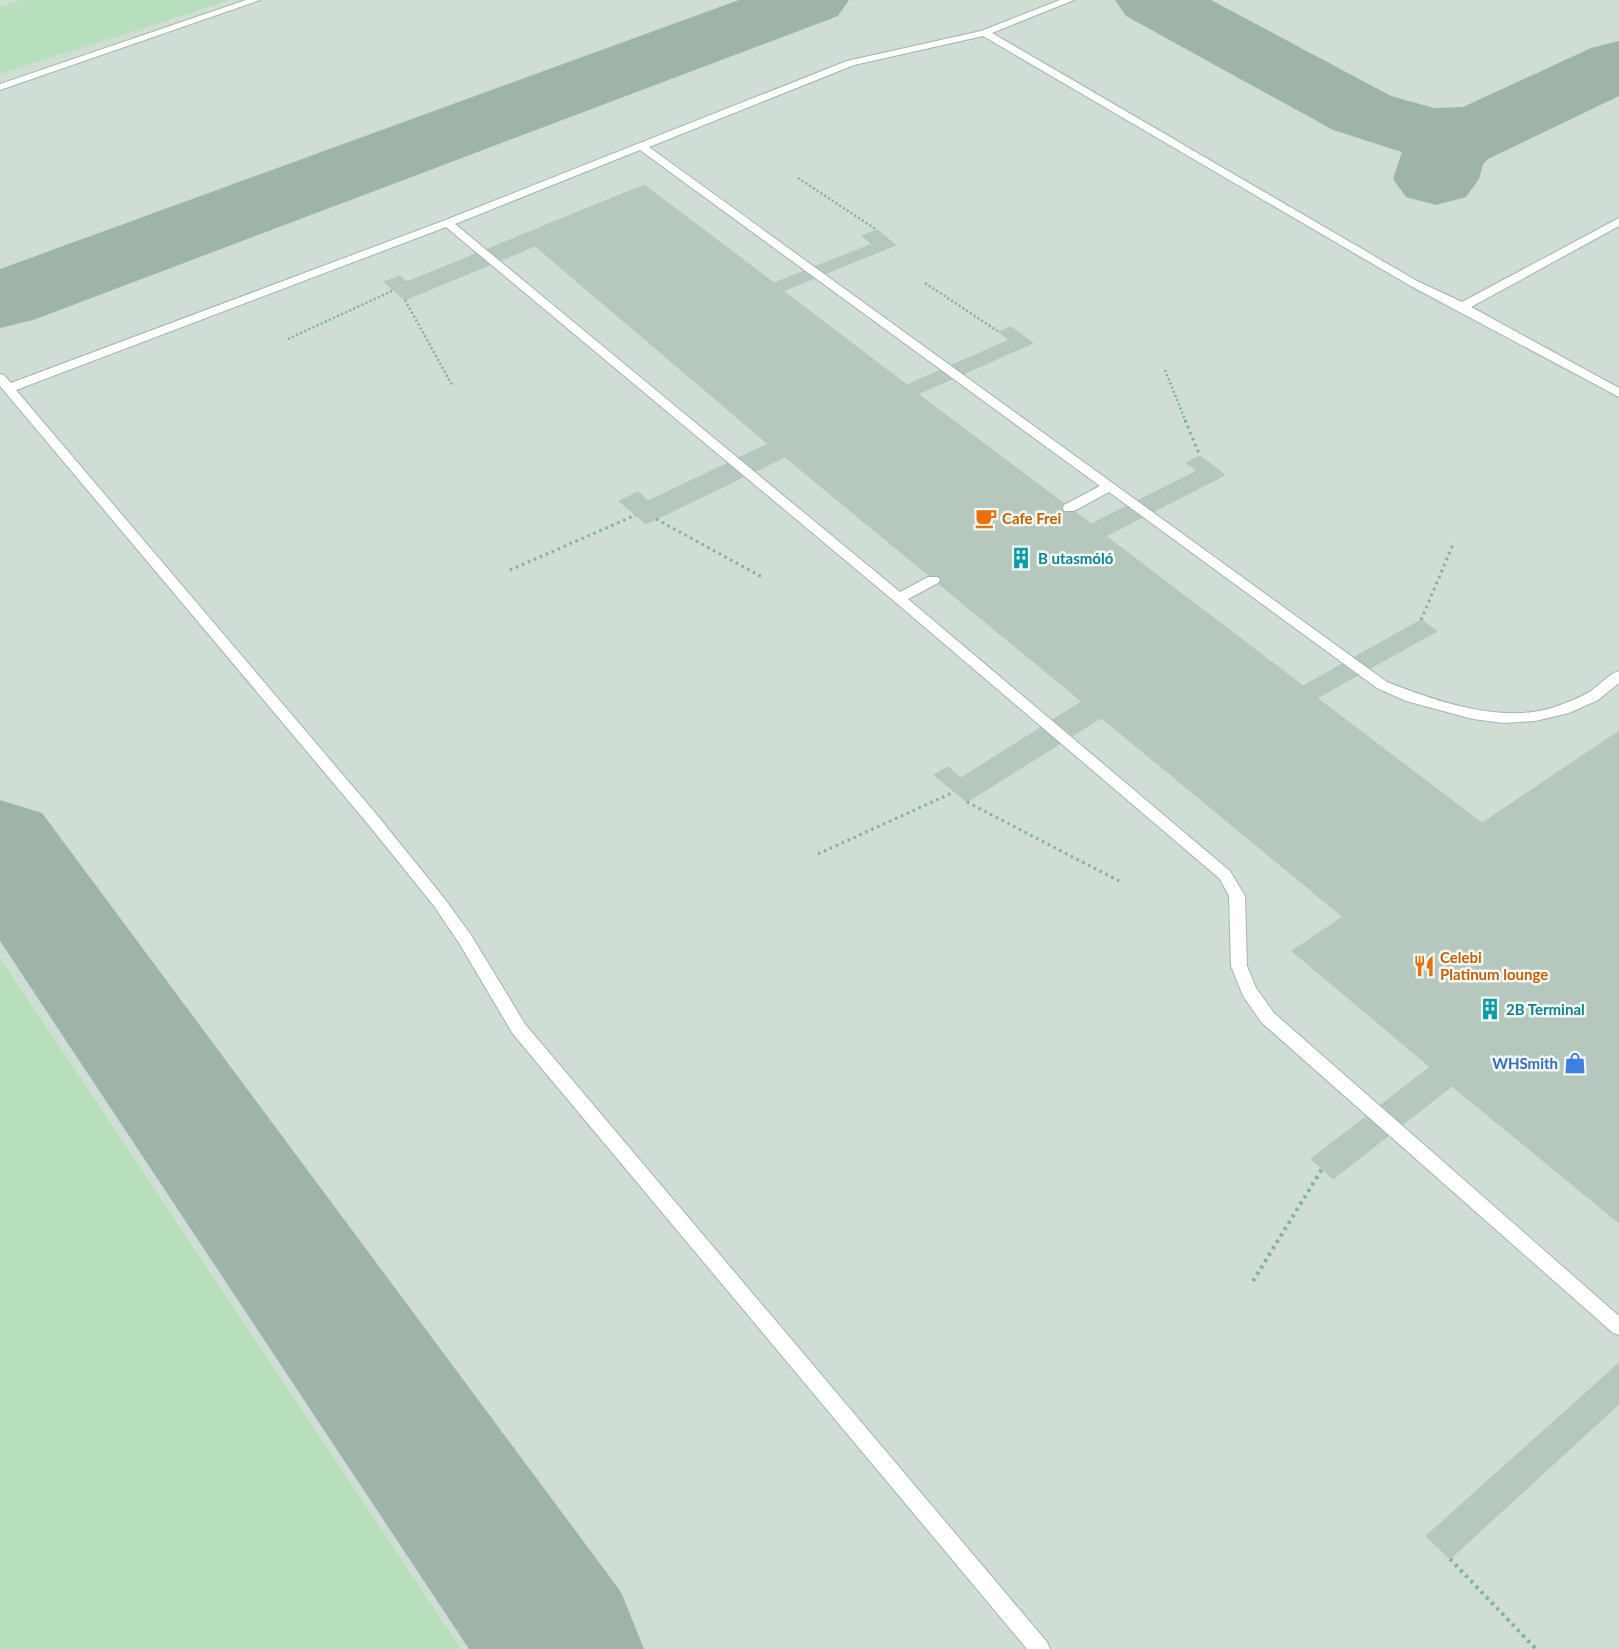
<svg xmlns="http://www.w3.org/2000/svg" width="1619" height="1649" font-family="Lato,sans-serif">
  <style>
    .built { fill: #cfddd4 }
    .green { fill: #b8dfbc }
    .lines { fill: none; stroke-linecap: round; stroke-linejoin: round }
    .taxiway { fill: #9eb4a8; fill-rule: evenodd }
    .building { fill: #b6c8be; stroke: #b3c7bb }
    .service-casing { stroke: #a3b5ab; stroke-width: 2 }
    .path-far2 { stroke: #7fb39a; stroke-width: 2.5; stroke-dasharray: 2 2.5; stroke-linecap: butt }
    .path-far1 { stroke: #7fb39a; stroke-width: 3; stroke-dasharray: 2.5 4; stroke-linecap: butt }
    .path { stroke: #7fb39a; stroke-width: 4; stroke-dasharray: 3 4.5; stroke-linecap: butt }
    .service { fill: #fff; fill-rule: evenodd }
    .labels { text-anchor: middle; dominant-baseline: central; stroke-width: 5; stroke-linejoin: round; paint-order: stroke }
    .food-label { font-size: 15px; font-weight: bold; fill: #c56008; stroke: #f2f9f4; text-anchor: start }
    .culture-label { font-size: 15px; font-weight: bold; fill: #0d838f; stroke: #f2f9f4; text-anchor: start }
    .shop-label { font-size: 15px; font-weight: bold; fill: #366cbe; stroke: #f2f9f4; text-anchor: end }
  </style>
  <rect width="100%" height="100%" fill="#e1ede5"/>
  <rect class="built" x="0" y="0" width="1619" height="1649"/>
  <g class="green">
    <path d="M21,0H230L0,74V8Z"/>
    <path d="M0,958L461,1649H0Z"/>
  </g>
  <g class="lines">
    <g class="taxiway">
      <path d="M739,0H849L838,16L33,320L0,328V269Z"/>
      <path d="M1115,0H1211L1391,96L1434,108L1463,107L1591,48L1619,41V96L1488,159L1483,164L1479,179L1466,197L1436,205L1406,197L1393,179L1402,152L1333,130L1126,16Z"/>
      <path d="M0,800L42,813L621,1592L644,1649H469L0,941Z"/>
    </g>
  </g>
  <g class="building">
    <path d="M644,185L774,283L872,244L862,236L877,230L896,245L783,291L907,385L1009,340L999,332L1011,327L1033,343L918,394L1091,524L1197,471L1186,463L1200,456L1225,475L1106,536L1303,686L1421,620L1437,631L1317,698L1482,823L1343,917L785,457L646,524L619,501L638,492L648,501L768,444L535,246L405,300L384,282L400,276L407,282Z"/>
    <path d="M1081,702L1101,718L967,802L934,775L948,767L961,778Z"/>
    <path d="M1619,731V1223L1452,1086L1333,1179L1311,1159L1430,1067L1292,951Z"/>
    <path d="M1619,1363V1404L1450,1559L1426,1536Z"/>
  </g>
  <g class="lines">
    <g class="service-casing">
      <g id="service">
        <path d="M246,0H260L0,90V84Z"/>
        <path d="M1060,0H1074L992,33L1417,281L1462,302L1619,218V226L1471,307L1619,388V397L1409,285L983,36L854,65L649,147L1387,682C1438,702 1509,727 1563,704C1571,701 1580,697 1588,693C1598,687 1607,675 1619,671V683L1598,700L1569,713L1535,721L1504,723L1473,719L1406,701L1377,688L1109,492L1074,511H1064L1063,508L1064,505L1100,486L640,150L455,224L900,592L928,577H938L940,580L938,583L908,599L1230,871L1245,896L1247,966L1256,988L1274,1013L1619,1316V1335L1613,1333L1262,1023L1243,996L1231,966L1229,896L1220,879L894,601L446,227L16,390L377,815L444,898L471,935L525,1024L1047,1642L1050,1649H1027L513,1034L459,943L434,906L367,823L0,386V374L4,375L11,383L443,221L847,61L981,31Z"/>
      </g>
    </g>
    <g class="path-far2">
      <path d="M798,178L877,230"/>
      <path d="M925,283L999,332"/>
      <path d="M405,300L452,385"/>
      <path d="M288,339L394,290"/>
      <path d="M1165,370L1186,422"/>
    </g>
    <g class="path-far1">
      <path d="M1185,420L1200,456"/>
      <path d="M656,519L762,577"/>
      <path d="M510,570L636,515"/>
      <path d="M1421,620L1454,542"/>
      <path d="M967,802L1119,881"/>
      <path d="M818,854L954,792"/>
    </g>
    <g class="path">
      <path d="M1253,1281L1322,1169"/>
      <path d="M1450,1559L1536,1649"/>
    </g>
    <use href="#service" class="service"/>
  </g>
  <defs>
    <g id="cafe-bare" transform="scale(1.725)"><path d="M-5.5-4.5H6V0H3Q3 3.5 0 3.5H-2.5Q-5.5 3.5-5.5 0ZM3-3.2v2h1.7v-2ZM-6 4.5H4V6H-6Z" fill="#e8710a" stroke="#f2f9f4" stroke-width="2.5" paint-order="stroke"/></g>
    <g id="building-bare" transform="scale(1.725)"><path d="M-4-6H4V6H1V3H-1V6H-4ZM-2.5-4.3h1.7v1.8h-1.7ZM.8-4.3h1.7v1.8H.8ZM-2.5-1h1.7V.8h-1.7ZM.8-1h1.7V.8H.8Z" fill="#0f9aa8" stroke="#f2f9f4" stroke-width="2.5" paint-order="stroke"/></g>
    <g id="restaurant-bare" transform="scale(1.725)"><path d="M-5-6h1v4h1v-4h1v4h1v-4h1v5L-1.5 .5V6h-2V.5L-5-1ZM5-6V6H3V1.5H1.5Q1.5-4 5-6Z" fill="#e8710a" stroke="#f2f9f4" stroke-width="2.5" paint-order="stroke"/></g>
    <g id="shop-bare" transform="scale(1.725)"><path d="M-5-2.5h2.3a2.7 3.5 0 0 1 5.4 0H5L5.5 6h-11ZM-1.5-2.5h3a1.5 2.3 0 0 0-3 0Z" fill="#3f7fe0" stroke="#f2f9f4" stroke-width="2.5" paint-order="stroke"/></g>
  </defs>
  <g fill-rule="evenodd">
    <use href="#cafe-bare" x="986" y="518"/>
    <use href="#building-bare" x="1021" y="558"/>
    <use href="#restaurant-bare" x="1424" y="966"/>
    <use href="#building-bare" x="1490" y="1009"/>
    <use href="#shop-bare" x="1575" y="1063"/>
  </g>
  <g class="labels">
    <g class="food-label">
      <text x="1002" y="518">Cafe Frei</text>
      <text x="1440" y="957">Celebi<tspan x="1440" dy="17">Platinum lounge</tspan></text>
    </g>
    <g class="culture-label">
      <text x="1038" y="558">B utasmóló</text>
      <text x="1506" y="1009">2B Terminal</text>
    </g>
    <g class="shop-label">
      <text x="1558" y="1063">WHSmith</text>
    </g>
  </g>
</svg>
